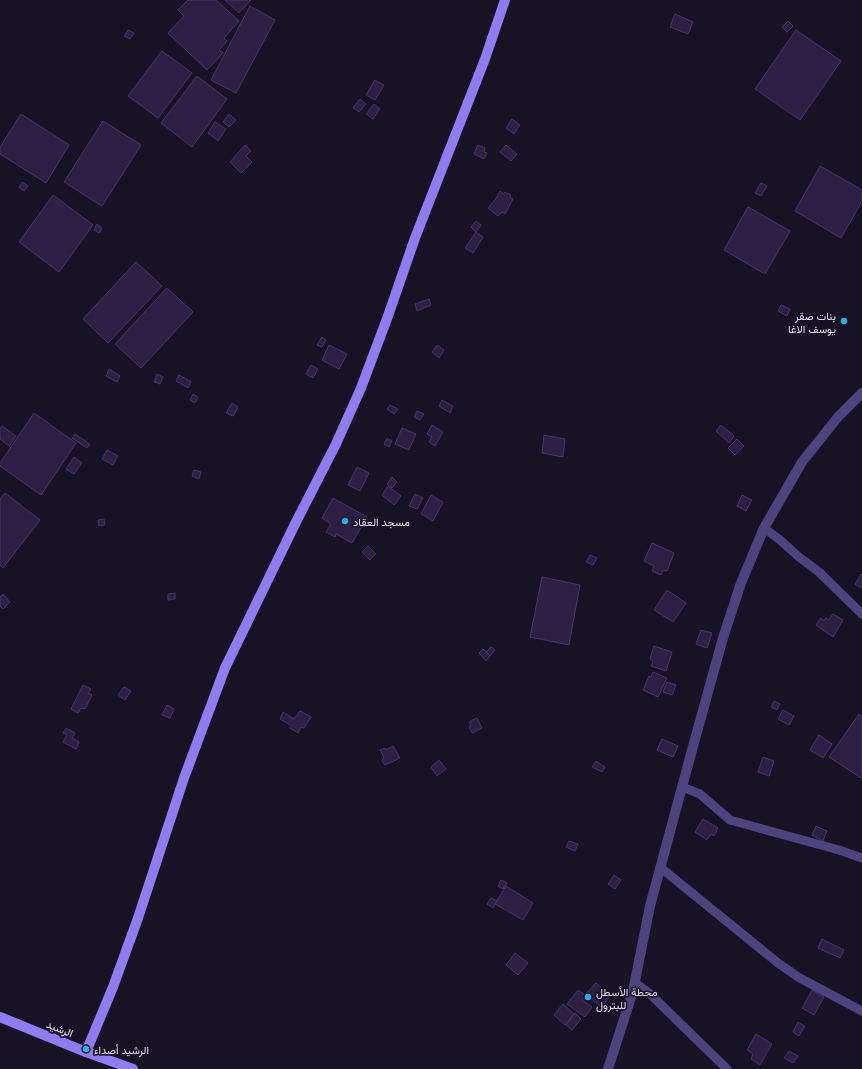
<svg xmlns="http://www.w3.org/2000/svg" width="862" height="1069" font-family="Lato,Vazirmatn,sans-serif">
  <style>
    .building { fill: #2d2044; stroke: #48356e }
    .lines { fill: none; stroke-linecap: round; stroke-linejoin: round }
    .minor { stroke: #4d437f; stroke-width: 9 }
    .tertiary { stroke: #4d437f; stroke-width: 10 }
    .secondary { stroke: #8f7cf0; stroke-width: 10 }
    .poi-dot { fill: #1cb5e5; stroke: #181225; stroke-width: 1.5 }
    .labels { text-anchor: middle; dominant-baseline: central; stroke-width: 3.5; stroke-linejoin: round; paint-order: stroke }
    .poi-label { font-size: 11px; fill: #e3dbfb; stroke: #181225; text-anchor: start }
    .street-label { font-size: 11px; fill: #e3dbfb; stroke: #181225 }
  </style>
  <rect width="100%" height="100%" fill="#181225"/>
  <g class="building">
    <path d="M188,0H216L239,21L224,38L227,41L219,50L223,53L207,70L168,33L184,16L178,10Z"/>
    <path d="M225,0H251L239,13Z"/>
    <path d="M250,6L275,20L236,93L211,80Z"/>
    <path d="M675,14L693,22L688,34L670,27Z"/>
    <path d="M788,21L793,26L787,32L782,27Z"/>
    <path d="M128,30L134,33L130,39L124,36Z"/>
    <path d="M796,30L841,61L800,120L755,89Z"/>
    <path d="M162,51L192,73L158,118L128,96Z"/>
    <path d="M197,76L227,99L192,147L161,123Z"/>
    <path d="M375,80L384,85L375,100L366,95Z"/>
    <path d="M360,99L366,104L359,112L353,108Z"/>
    <path d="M374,104L380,109L373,119L366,114Z"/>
    <path d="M21,114L69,145L46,183L0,154V147Z"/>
    <path d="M229,114L236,120L229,127L223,122Z"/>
    <path d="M512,119L520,125L514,134L506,128Z"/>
    <path d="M103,121L141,145L102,206L64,182Z"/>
    <path d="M215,122L226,129L218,141L208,133Z"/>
    <path d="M245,145L251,151L246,156L252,162L241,173L230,162Z"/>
    <path d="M478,145L485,148L484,152L487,153L484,159L474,154Z"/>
    <path d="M506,145L517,154L511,161L500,152Z"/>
    <path d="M820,166L862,190V201L841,238L795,211Z"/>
    <path d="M23,182L28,186L24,191L19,187Z"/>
    <path d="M761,183L767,186L761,196L755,193Z"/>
    <path d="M500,191L504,194L505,192L511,195L510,197L513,199L505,214L502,212L498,216L488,208L495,200Z"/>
    <path d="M53,195L93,225L59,272L19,242Z"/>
    <path d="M748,207L790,231L765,274L724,250Z"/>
    <path d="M476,221L481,225L476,232L471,227Z"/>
    <path d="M97,224L102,228L99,233L94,230Z"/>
    <path d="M476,232L483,237L473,253L465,248Z"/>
    <path d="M136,262L162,286L108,343L83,319Z"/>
    <path d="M167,288L193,312L141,368L115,344Z"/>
    <path d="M429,299L431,305L417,311L415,304Z"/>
    <path d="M781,305L790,309L787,316L778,311Z"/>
    <path d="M322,337L326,340L322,347L317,345Z"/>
    <path d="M329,345L347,354L339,369L322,360Z"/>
    <path d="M437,345L444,350L439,358L432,352Z"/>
    <path d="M311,365L318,369L313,378L306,374Z"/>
    <path d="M109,369L120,376L117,382L106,376Z"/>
    <path d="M157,374L163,377L160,384L154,382Z"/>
    <path d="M179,375L191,382L188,388L176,381Z"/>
    <path d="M193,394L198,397L195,403L190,400Z"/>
    <path d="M442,400L453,406L450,413L439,406Z"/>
    <path d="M232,403L238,407L233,416L226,413Z"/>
    <path d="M390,405L398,409L394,414L387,409Z"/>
    <path d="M417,411L424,414L420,420L414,417Z"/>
    <path d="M34,413L76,443L41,495L0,466V463Z"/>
    <path d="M432,425L443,432L435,446L429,442L432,437L427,434Z"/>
    <path d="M721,425L734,436L729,443L716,431Z"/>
    <path d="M2,426L16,436L9,446L0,439V429Z"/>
    <path d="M402,428L416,434L409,450L395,444Z"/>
    <path d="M75,434L90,444L87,448L72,438Z"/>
    <path d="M544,435L565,439L563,457L542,453Z"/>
    <path d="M387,438L392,441L389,447L384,444Z"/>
    <path d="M737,439L744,446L735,455L728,448Z"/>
    <path d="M107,450L118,456L113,465L102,459Z"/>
    <path d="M74,457L82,463L74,474L66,469Z"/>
    <path d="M357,467L369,473L360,491L348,485Z"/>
    <path d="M194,470L201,472L199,479L192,476Z"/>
    <path d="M392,477L397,482L392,488L387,484Z"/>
    <path d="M388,486L401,496L394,505L382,495Z"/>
    <path d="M5,493L40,520L3,568L0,565V499Z"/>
    <path d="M415,494L423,498L417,509L409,506Z"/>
    <path d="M431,495L443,502L433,521L421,514Z"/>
    <path d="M742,495L752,500L746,511L737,506Z"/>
    <path d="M333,498L367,517L352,543L336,534L335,537L326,532L331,524L322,518Z"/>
    <path d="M104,519L105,525L99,526L98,520Z"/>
    <path d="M652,543L674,553L667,571L663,570L661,575L652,571L654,566L644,561Z"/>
    <path d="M368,546L376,554L370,560L362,552Z"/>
    <path d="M590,555L597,558L593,565L586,562Z"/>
    <path d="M861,574L862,575V586L861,588L855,584Z"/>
    <path d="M542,577L580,585L569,645L530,637Z"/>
    <path d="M667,590L686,603L673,622L654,610Z"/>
    <path d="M175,593V599L168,600V594Z"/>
    <path d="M3,594L10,602L3,609L0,606V597Z"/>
    <path d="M833,614L843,620L833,637L816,625L821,618L824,621L826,618L829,620Z"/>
    <path d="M701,630L712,633L707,648L696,644Z"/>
    <path d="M654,646L672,652L666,671L651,666L653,661L650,659Z"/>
    <path d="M491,647L495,650L490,656L486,652Z"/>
    <path d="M483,649L490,656L486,661L479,653Z"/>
    <path d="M653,672L667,678L658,697L643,690L649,676L651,677Z"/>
    <path d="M667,682L676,685L672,695L663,692Z"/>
    <path d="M83,685L91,689L88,693L92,695L85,709L81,708L78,713L71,709Z"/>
    <path d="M124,687L131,691L125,700L118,695Z"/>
    <path d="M774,701L780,704L777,710L771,707Z"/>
    <path d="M167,705L174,709L170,718L162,715Z"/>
    <path d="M783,710L794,716L789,725L778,719Z"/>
    <path d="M300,711L311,717L304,728L301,727L298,733L290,728L292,726L280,719L283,712L294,719Z"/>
    <path d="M859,714L862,716V776L861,778L829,757Z"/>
    <path d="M477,718L482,728L472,733L469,727L471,726L469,722Z"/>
    <path d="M66,728L75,733L72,738L79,742L76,749L63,742L67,735L63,733Z"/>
    <path d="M819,735L832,744L823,758L810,750Z"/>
    <path d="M662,739L678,746L673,757L657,750Z"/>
    <path d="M393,746L400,758L385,765L382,761L384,757L380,750L385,748L386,750Z"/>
    <path d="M763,757L774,761L769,776L758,772Z"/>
    <path d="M439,760L446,769L437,776L431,767Z"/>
    <path d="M596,761L605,767L602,772L592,767Z"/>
    <path d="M703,819L718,828L714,836L711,834L707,840L695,832Z"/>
    <path d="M816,826L827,831L823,841L812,835Z"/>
    <path d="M569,841L578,844L575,851L566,847Z"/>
    <path d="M614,875L621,880L615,889L608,884Z"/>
    <path d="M501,880L507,883L503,889L498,886Z"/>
    <path d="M506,886L533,903L523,920L495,904Z"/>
    <path d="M491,898L497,901L493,908L487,904Z"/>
    <path d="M822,939L844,950L840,958L818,948Z"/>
    <path d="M515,953L528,963L518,975L506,965Z"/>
    <path d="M596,983L611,995L602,1007L586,994Z"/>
    <path d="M578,990L586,996L582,1000L592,1007L585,1017L567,1004Z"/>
    <path d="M812,990L824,997L814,1015L802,1008Z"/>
    <path d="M563,1004L574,1014L565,1025L554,1015Z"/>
    <path d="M575,1013L581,1019L572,1030L566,1025Z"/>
    <path d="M798,1022L805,1026L799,1036L793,1032Z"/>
    <path d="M756,1034L772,1044L760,1065L751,1059L753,1054L747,1050Z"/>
    <path d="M789,1051L798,1056L793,1063L784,1058Z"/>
  </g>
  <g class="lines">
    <g class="minor">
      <path d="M764,528L780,540L799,557L819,572L862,614"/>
      <path d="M682,787L700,794L730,820L839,850L862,858"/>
      <path d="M661,868L778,963L798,977L862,1011"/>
      <path d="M635,983L650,994L727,1069"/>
    </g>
    <path class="tertiary" d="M608,1069L633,991L650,906L692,750L723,638L741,583L764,528L802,462L838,417L862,393"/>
    <g class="secondary">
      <path d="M0,1017L86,1052L133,1069"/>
      <path d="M86,1052L113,987L138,918L184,778L225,668L296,522L336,444L361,388L388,316L415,238L485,59L505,0"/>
    </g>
  </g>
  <g class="poi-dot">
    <circle cx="844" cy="321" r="4"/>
    <circle cx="345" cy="521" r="4"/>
    <circle cx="588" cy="997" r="4"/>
    <circle cx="86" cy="1049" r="4"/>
  </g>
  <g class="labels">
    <g class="poi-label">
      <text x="836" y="315" text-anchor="end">بنات صقر<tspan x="836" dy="13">يوسف الاغا</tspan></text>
      <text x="353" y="521">مسجد العقاد</text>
      <text x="596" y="991">محطة الأسطل<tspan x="596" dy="13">للبترول</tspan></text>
      <text x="94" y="1049">الرشيد أصداء</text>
    </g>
    <g class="street-label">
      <text transform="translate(60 1028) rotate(22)">الرشيد</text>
    </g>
  </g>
</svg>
